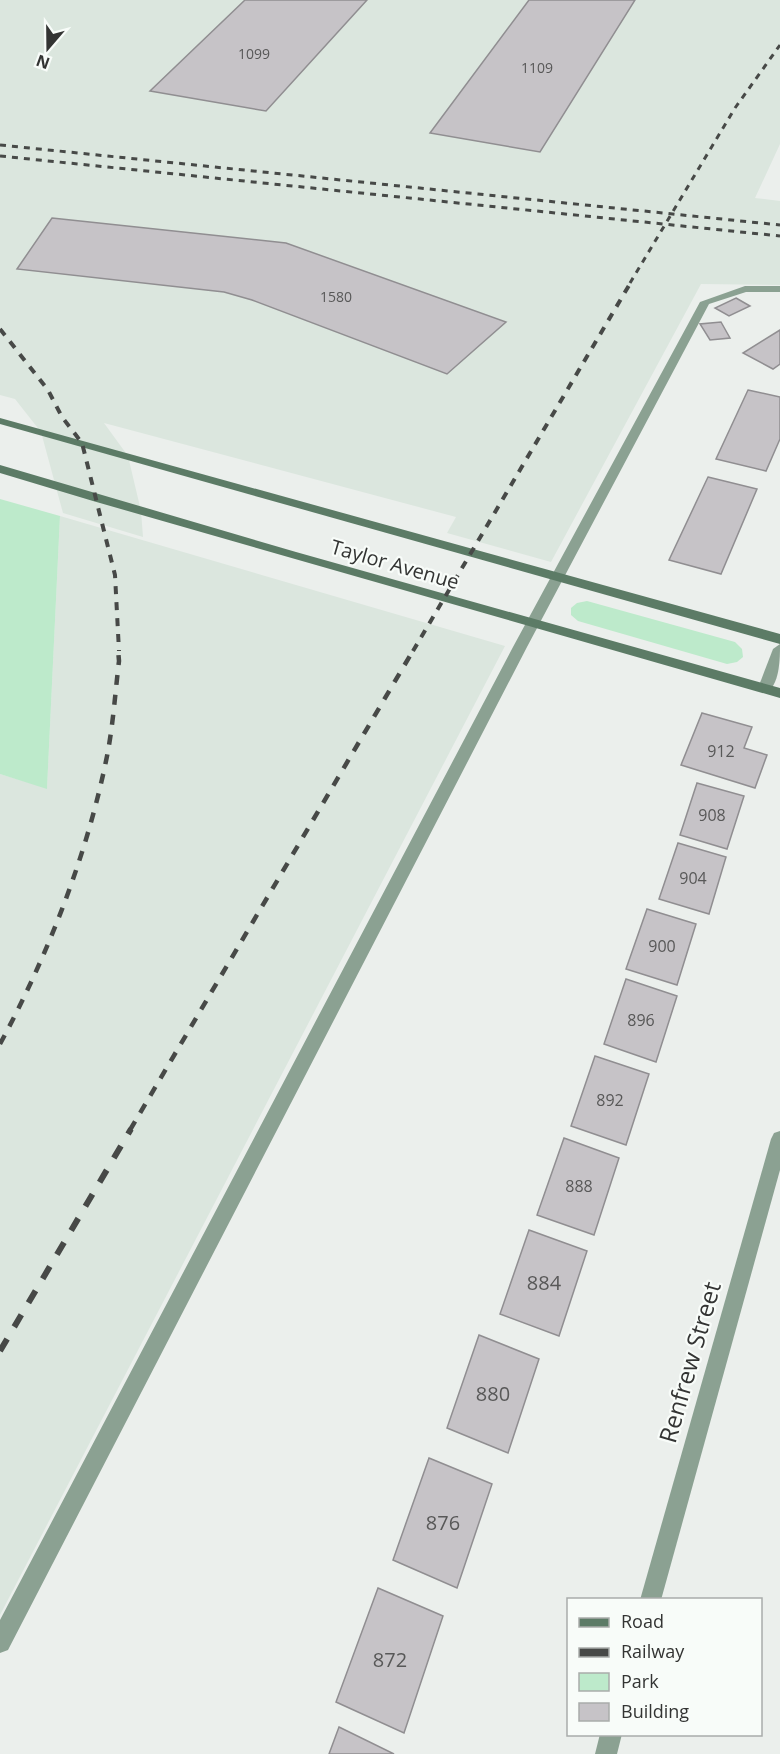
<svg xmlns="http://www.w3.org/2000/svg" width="780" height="1754" font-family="'Open Sans',sans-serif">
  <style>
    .built { fill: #dbe6de }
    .green { fill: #bdeacb }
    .building { fill: #c6c3c7; stroke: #908e91; stroke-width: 1.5 }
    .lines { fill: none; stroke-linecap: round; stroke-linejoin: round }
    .lane { fill: #8ba192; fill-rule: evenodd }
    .street { fill: #8ba192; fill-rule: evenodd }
    .secondary { fill: #5c7b66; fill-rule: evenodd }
    .rail-far3 { stroke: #474947; stroke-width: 3; stroke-dasharray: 6 6; stroke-linecap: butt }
    .rail-far2 { stroke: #474947; stroke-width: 4; stroke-dasharray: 8 8; stroke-linecap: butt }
    .rail-far1 { stroke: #474947; stroke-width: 4.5; stroke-dasharray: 10 10; stroke-linecap: butt }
    .rail { stroke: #474947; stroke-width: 6; stroke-dasharray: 14 14; stroke-linecap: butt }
    .labels { text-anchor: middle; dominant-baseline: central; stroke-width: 4.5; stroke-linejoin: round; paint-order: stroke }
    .far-number-label { font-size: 14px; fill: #585858 }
    .number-label { font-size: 16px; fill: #585858 }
    .street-label { font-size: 20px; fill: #333433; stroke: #f8fcf9 }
    .near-number-label { font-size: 20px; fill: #585858 }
    .near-street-label { font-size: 24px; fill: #333433; stroke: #f8fcf9 }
  </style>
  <rect width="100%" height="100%" fill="#ebefec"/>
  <g class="built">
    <path d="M0,0H780V144L755,198L780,201V285L701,284L551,562L447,533L456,517L104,423L128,456L141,511L143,537L63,513L41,432L15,399L0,395Z"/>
    <path d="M60,516L505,646L0,1615V774L47,788Z"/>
  </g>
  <g class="green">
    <path d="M0,499L60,516L47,789L0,774Z"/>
    <path d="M587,601L735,642L742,649L743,657L737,662L727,664L578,621L571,615V608L577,603Z"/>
  </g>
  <g class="building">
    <path d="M245,0H367L266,111L150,91Z"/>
    <path d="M529,0H635L540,152L430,133Z"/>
    <path d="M52,218L286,243L506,322L447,374L252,300L224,292L17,269Z"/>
    <path d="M736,298L750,306L729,316L715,308Z"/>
    <path d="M721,322L730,338L710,340L700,324Z"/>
    <path d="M780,330V364L773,369L743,353Z"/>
    <path d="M748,390L780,397V439L766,471L716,459Z"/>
    <path d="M708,477L757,489L721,574L669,560Z"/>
    <path d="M702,713L752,727L744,748L767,755L755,788L681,765Z"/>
    <path d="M697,783L744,796L727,849L680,835Z"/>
    <path d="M678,843L726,857L709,914L659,899Z"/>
    <path d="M647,909L696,924L677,985L626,969Z"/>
    <path d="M626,979L677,996L656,1062L604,1044Z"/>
    <path d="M595,1056L649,1074L626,1145L571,1126Z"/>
    <path d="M564,1138L619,1158L594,1235L537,1215Z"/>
    <path d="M529,1230L587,1251L559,1336L500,1314Z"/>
    <path d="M479,1335L539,1359L508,1453L447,1428Z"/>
    <path d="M429,1458L492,1484L457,1588L393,1560Z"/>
    <path d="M378,1588L443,1616L404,1733L336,1702Z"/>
    <path d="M339,1727L394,1754H329Z"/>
  </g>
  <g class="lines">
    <path class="lane" d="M745,286H780V292H746L709,304L527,647L8,1650L0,1653V1620L513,647L700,302Z"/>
    <g class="street">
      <path d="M780,644C780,658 780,687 765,693L760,691L758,688L773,649Z"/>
      <path d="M780,1131V1170L661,1600H640L771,1139L774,1133Z"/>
      <path d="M600,1734H622L617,1754H595Z"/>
    </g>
    <g class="secondary">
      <path d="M0,418L780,634V644L0,424Z"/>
      <path d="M0,465L296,552L780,688V698L93,501L0,473Z"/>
    </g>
    <g class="rail-far3">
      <path d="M0,145L780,225"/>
      <path d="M0,156L780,236"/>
      <path d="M630,283L735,108L780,45"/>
    </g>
    <g class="rail-far2">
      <path d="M0,329L48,390L62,417L82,443L115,575L119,651"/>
      <path d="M413,651L631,282"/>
    </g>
    <g class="rail-far1">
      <path d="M0,1044C47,957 86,858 106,761C113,728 115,694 119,661L118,649"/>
      <path d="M130,1130L414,649"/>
    </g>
    <path class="rail" d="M0,1351L131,1129"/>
  </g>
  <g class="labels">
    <g class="far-number-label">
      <text x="254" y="53">1099</text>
      <text x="537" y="67">1109</text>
      <text x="336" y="296">1580</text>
    </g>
    <g class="number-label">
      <text x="721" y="751">912</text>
      <text x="712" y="815">908</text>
      <text x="693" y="878">904</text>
      <text x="662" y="946">900</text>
      <text x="641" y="1020">896</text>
      <text x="610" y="1100">892</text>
      <text x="579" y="1186">888</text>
    </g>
    <g class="street-label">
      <text transform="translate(395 564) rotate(16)">Taylor Avenue</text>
    </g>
    <g class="near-number-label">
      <text x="544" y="1282">884</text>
      <text x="493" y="1393">880</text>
      <text x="443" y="1522">876</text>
      <text x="390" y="1659">872</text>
    </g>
    <g class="near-street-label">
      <text transform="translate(689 1362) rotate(-74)">Renfrew Street</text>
    </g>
  </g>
  <rect x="567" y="1598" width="195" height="138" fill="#f8fcf9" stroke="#a9acaa" stroke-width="1.5"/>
  <rect x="579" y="1618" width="30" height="9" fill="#5c7b66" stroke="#a9acaa" stroke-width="1.5"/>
  <text x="621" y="1628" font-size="18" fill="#333433">Road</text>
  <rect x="579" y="1648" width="30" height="9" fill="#474947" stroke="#a9acaa" stroke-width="1.5"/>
  <text x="621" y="1658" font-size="18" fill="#333433">Railway</text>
  <rect x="579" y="1673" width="30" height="18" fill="#bdeacb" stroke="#a9acaa" stroke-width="1.5"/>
  <text x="621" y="1688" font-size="18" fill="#333433">Park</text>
  <rect x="579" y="1703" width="30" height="18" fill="#c6c3c7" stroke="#a9acaa" stroke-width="1.5"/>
  <text x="621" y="1718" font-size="18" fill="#333433">Building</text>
  <g transform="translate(48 48) rotate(200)" stroke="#f8fcf9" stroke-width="4.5" paint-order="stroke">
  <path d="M0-4.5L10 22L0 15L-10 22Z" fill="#333433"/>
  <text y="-9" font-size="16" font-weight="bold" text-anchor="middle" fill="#333433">N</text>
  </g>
</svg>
